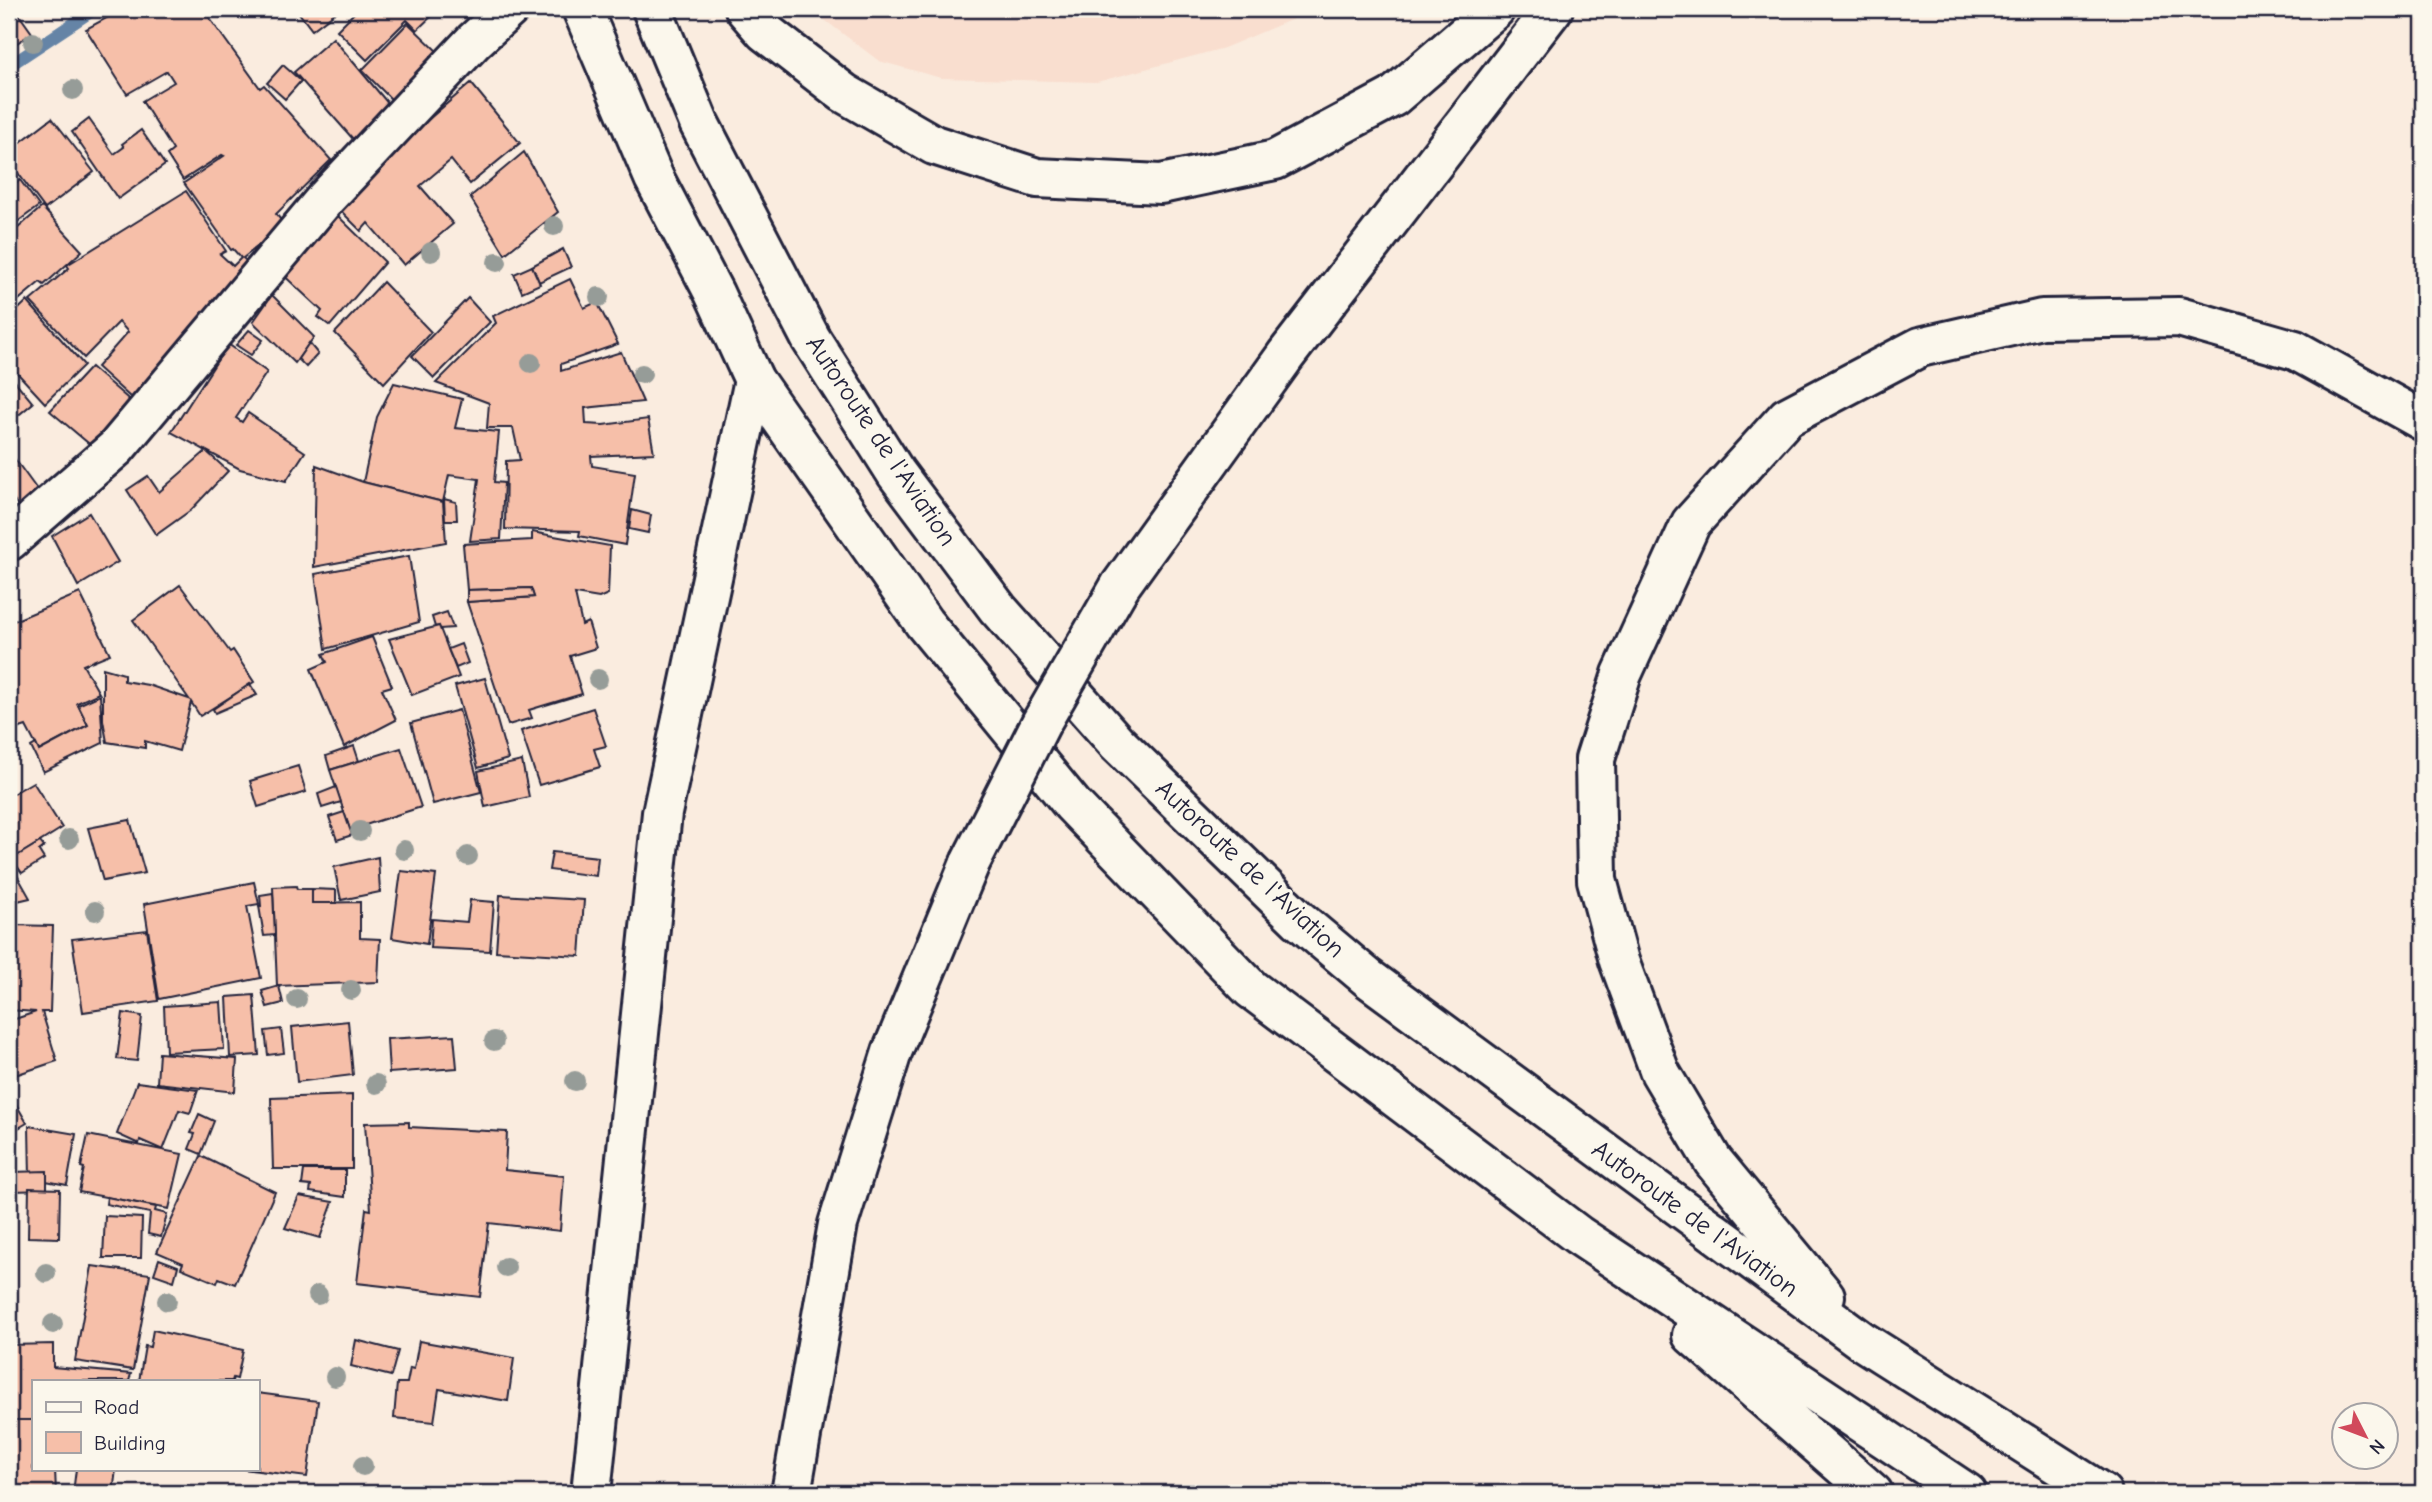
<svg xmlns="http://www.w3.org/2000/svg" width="2432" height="1502" font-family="'Comic Neue',sans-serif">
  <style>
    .built { fill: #f9decf }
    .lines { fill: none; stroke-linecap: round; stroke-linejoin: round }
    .stream { stroke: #6584a6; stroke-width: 12 }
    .building { fill: #f6bfa9; stroke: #22223b; stroke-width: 2 }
    .minor-casing { stroke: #22223b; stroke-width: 44 }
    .trunk-casing { stroke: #22223b; stroke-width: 44 }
    .minor { stroke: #fbf7ec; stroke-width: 38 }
    .trunk { stroke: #fbf7ec; stroke-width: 38 }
    .trunk-bridge-casing { stroke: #22223b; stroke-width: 44; stroke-linecap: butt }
    .trunk-bridge { stroke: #fbf7ec; stroke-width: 38 }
    .tree { fill: #969c98 }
    .labels { text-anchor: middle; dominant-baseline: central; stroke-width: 6; stroke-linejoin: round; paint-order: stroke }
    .street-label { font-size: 26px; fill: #22223b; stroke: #fbf7ec }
  </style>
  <rect width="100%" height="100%" fill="#faecdf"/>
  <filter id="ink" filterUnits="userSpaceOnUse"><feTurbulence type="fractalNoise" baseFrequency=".0143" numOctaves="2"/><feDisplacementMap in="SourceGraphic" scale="14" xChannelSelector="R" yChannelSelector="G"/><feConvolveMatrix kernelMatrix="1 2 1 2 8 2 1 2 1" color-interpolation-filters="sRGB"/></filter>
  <g filter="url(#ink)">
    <path class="built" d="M810,9H1312L1305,14L1224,48L1097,82L941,78L879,61Z"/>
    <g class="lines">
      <path class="stream" d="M9,66L95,9"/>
    </g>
    <g class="building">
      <path d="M9,9H15L32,33L14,45L9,38Z"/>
      <path d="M123,9H128L131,12L136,9H187L191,14L198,9H203L260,88L264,85L331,160L276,214L285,225L243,258L259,272L141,407L97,367L128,332L119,322L84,358L30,301L69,268L67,265L186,191L226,251L220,254L233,266L241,258L233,249L231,250L184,183L224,156L222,155L183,180L167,155L173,150L142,101L174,82L167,71L127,94L86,29Z"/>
      <path d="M296,9H340L312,30Z"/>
      <path d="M358,9H439L417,30L407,20L367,60L337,30Z"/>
      <path d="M408,23L440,54L394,102L362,70Z"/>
      <path d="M333,38L391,107L353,139L294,72Z"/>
      <path d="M283,65L301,81L285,99L267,83Z"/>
      <path d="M471,83L520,143L470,184L451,160L420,186L453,224L404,265L368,223L361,231L332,202Z"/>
      <path d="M52,118L94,172L45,209L9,161V151Z"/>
      <path d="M89,119L114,154L124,147L122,144L141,130L165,165L118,199L72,132Z"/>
      <path d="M524,152L558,212L505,254L470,197Z"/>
      <path d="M20,180L39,206L9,228V189Z"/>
      <path d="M42,207L82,251L44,285L40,282L9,308V236Z"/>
      <path d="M336,214L385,262L330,326L318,317L322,311L279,271Z"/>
      <path d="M563,249L571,267L539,282L532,266Z"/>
      <path d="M532,266L540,284L522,292L514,274Z"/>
      <path d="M570,279L584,308L597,302L618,344L561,364V371L621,352L643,402L585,408L586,424L603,425L648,419L654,453L591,456L592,466L635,473L625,545L579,536L580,531L505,529L506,461L520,460L513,428H487L489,403L436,383L496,323L493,316Z"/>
      <path d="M383,282L431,332L384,383L335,333Z"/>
      <path d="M272,295L314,337L295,363L253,322Z"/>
      <path d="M468,298L490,322L434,378L412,356Z"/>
      <path d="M27,301L84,365L45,403L9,364V318Z"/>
      <path d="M249,330L263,340L251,355L236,345Z"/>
      <path d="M309,343L318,354L306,367L298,359Z"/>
      <path d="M228,344L267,372L236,418L242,422L248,413L305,452L286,481L240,469L171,432Z"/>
      <path d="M91,367L140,409L100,453L50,411Z"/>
      <path d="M9,374L33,403L9,423Z"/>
      <path d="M394,383L462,399L455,428L499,432L494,482L504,483L501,539L470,541L479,479L449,475L443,502L363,482L377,417Z"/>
      <path d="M9,451L38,491L18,506L9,492Z"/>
      <path d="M206,451L228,471L191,510L156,535L127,490L148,476L159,492Z"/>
      <path d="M316,465L363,482L443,502L446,542L314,567Z"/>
      <path d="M444,499L456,502L457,520H445Z"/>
      <path d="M632,510L651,515L648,533L629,529Z"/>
      <path d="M89,513L118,562L78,586L52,536Z"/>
      <path d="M532,532L610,546L608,594L599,598L575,594L582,625L588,622L596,648L570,656L582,694L529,710L532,718L508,725L467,602L534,597L531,588L467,590L463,544L532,540Z"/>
      <path d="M409,556L419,622L326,649L315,574Z"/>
      <path d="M180,585L230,652L233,650L254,682L200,716L191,702L179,751L145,741V748L107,742L103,720V668L124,674V681L148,685L189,699L133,620Z"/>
      <path d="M531,588L534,597L467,602V590Z"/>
      <path d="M80,593L110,654L83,665L99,693L77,703L88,725L39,751L26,726L17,729L9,713V623Z"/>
      <path d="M447,612L453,628L440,629L439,626L435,627L432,617Z"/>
      <path d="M439,626L459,677L412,695L389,639Z"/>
      <path d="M372,637L392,686L382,689L396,720L344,747L311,669L327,662L323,654Z"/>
      <path d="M461,644L468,663L456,668L448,649Z"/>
      <path d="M485,678L508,759L478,768L455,686Z"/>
      <path d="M250,684L257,695L215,713L213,709Z"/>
      <path d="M100,695L103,743L43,772L31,747L36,744L39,751L88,725L78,705Z"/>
      <path d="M593,708L606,746L594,749L600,767L539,785L521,731Z"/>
      <path d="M459,710L481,792L433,804L411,723Z"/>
      <path d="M354,746L359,761L330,770L326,756Z"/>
      <path d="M401,748L421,807L350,830L330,770Z"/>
      <path d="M522,761L529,797L485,807L478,771Z"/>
      <path d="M298,766L306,792L258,807L250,781Z"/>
      <path d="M33,782L62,828L11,860L9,856V796Z"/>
      <path d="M336,787L341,802L322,808L318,794Z"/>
      <path d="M344,812L352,835L337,840L329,817Z"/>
      <path d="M130,820L145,873L103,881L88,828Z"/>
      <path d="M40,842L44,847L39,851L44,859L22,873L12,859Z"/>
      <path d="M552,852L598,857L596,876L549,870Z"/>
      <path d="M378,857L380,892L341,900L334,867Z"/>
      <path d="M9,861L30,898L9,903Z"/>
      <path d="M401,871L436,875L427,944L392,938Z"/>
      <path d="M254,882L259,904L247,906L261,978L159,999L144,904Z"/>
      <path d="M296,886L297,889H312V903L360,902V938L380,939L378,982L277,986L273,887Z"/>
      <path d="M312,889L336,890V903H312Z"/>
      <path d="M273,893L275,935L264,936L259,906H261L260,895Z"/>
      <path d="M500,895L584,900L580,956L496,951Z"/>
      <path d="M470,900L494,902L490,951L430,948L432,919L467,922Z"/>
      <path d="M9,925L53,926L50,1012H42L57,1061L9,1077V1021L36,1012L9,1010Z"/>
      <path d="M147,930L158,1001L83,1012L72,939Z"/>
      <path d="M279,986L283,1003L267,1007L262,991Z"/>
      <path d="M254,995L259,1055L230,1057L227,997Z"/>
      <path d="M221,1002L224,1049L166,1052L164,1006Z"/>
      <path d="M123,1013L142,1016L137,1061L117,1059Z"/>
      <path d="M348,1021L353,1075L297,1082L292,1027Z"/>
      <path d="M281,1029L284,1053L268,1055L265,1031Z"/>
      <path d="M454,1035L457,1068L389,1073L387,1039Z"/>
      <path d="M159,1053L237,1059L235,1092L157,1083Z"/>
      <path d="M137,1082L198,1090L190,1113L179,1110L163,1150L140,1140L139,1144L117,1134Z"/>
      <path d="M9,1092L27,1123L10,1133L9,1130Z"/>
      <path d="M352,1095V1169H273L271,1098Z"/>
      <path d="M199,1114L214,1121L201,1154L189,1149L195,1134L191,1133Z"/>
      <path d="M409,1122V1127L507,1132L505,1170L564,1176L560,1231L489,1223L480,1297L357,1283L366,1209L371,1210L365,1123Z"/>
      <path d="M29,1126L76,1134L67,1185L30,1178Z"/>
      <path d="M88,1135L182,1154L169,1209L79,1192L84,1168L81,1167Z"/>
      <path d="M201,1156L275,1192L235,1284L219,1278L217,1283L181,1268L183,1263L157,1252Z"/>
      <path d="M304,1170H345V1197L310,1192L311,1186L302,1185Z"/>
      <path d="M47,1171V1190L12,1191V1172Z"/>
      <path d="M29,1188L60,1189L59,1238L28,1237Z"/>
      <path d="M299,1196L333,1202L320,1238L285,1228Z"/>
      <path d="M107,1197L156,1207L155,1211L167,1214L161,1237L148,1234L150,1213L106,1204Z"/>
      <path d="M105,1216L142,1218L141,1258H103Z"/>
      <path d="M159,1259L178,1266L174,1281L154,1274Z"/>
      <path d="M92,1266L150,1274L133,1370L75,1361Z"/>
      <path d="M153,1330L243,1350L237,1379L233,1378L232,1381H139L145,1346L150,1347Z"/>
      <path d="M356,1340L398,1351L391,1376L351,1366Z"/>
      <path d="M419,1341L514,1358L508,1401L439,1389L434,1422L394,1418L397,1383H407L410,1368L414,1369Z"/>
      <path d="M53,1344V1367L131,1374L129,1381H33V1420H9V1345Z"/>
      <path d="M257,1393L318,1401L307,1477L243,1469H257Z"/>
      <path d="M9,1420H33V1469H55L56,1493L9,1491Z"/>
      <path d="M76,1469H116L113,1493H73Z"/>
    </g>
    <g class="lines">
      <g class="minor-casing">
        <g id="minor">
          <path d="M9,541L116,448L326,198L474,41L509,9"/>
          <path d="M591,1493L662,813L754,380"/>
        </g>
      </g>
      <g class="trunk-casing">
        <g id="trunk">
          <path d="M582,9L654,178L714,293L754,380L924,623L1072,804L1251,989L1578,1235L1967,1493"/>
          <path d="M652,9L699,123L811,339L896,473L998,609L1117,743L1299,920L1368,978L1862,1341L2102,1493"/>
          <path d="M745,9L765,32L844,93L934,145L1037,178L1161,184L1275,160L1393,97L1495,9"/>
          <path d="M1120,586L1286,355L1553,9"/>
          <path d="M1825,1296L1713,1161L1660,1072L1619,961L1597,880L1595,759L1622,674L1691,523L1787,417L1920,347L2042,319L2179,317L2295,350L2423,421"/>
          <path d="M1692,1335L1873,1493"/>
          <path d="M791,1493L838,1224L892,1052L970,863"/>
        </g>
      </g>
      <use href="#minor" class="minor"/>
      <use href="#trunk" class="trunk"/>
      <g class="trunk-bridge-casing">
        <path id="trunk-bridge" d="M970,863L1041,723L1120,586"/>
      </g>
      <use href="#trunk-bridge" class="trunk-bridge"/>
    </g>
    <g class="tree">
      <circle cx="33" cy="42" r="10"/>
      <circle cx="73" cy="90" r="10"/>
      <circle cx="554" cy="226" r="10"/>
      <circle cx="431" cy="252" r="10"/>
      <circle cx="497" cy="262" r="10"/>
      <circle cx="599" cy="297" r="10"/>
      <circle cx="531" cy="363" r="10"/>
      <circle cx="642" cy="374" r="10"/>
      <circle cx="598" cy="679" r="10"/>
      <circle cx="360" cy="831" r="10"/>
      <circle cx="69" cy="839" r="10"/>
      <circle cx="404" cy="850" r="10"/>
      <circle cx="468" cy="856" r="10"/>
      <circle cx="95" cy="911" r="10"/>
      <circle cx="351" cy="990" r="10"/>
      <circle cx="297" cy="999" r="10"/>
      <circle cx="494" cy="1041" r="10"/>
      <circle cx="575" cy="1081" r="10"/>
      <circle cx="376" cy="1084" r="10"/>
      <circle cx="506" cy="1267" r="10"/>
      <circle cx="46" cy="1273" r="10"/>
      <circle cx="318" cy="1295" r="10"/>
      <circle cx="167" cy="1301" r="10"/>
      <circle cx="53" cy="1324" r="10"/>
      <circle cx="335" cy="1377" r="10"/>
      <circle cx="363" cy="1466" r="10"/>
    </g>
  </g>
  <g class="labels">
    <g class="street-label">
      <text transform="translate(881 441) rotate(56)">Autoroute de l'Aviation</text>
      <text transform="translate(1250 869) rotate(43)">Autoroute de l'Aviation</text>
      <text transform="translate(1695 1219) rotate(36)">Autoroute de l'Aviation</text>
    </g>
  </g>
  <rect width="2432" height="1502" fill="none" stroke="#fbf7ec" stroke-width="35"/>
  <rect x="18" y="18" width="2397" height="1467" fill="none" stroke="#22223b" stroke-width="2.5" filter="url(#ink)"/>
  <rect x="32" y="1380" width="228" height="91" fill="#fbf7ec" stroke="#a4a2a5" stroke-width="2"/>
  <rect x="46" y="1402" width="35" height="10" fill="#fbf7ec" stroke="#a4a2a5" stroke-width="2"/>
  <text x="94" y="1414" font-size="21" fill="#22223b">Road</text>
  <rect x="46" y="1432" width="35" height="21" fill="#f6bfa9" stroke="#a4a2a5" stroke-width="2"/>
  <text x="94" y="1450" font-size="21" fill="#22223b">Building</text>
  <g transform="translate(2365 1436) rotate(132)"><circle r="33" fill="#fbf7ec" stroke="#a4a2a5" stroke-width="2"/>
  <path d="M0-5L12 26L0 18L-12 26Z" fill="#d1495b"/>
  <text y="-10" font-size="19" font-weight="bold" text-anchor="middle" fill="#22223b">N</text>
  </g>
</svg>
